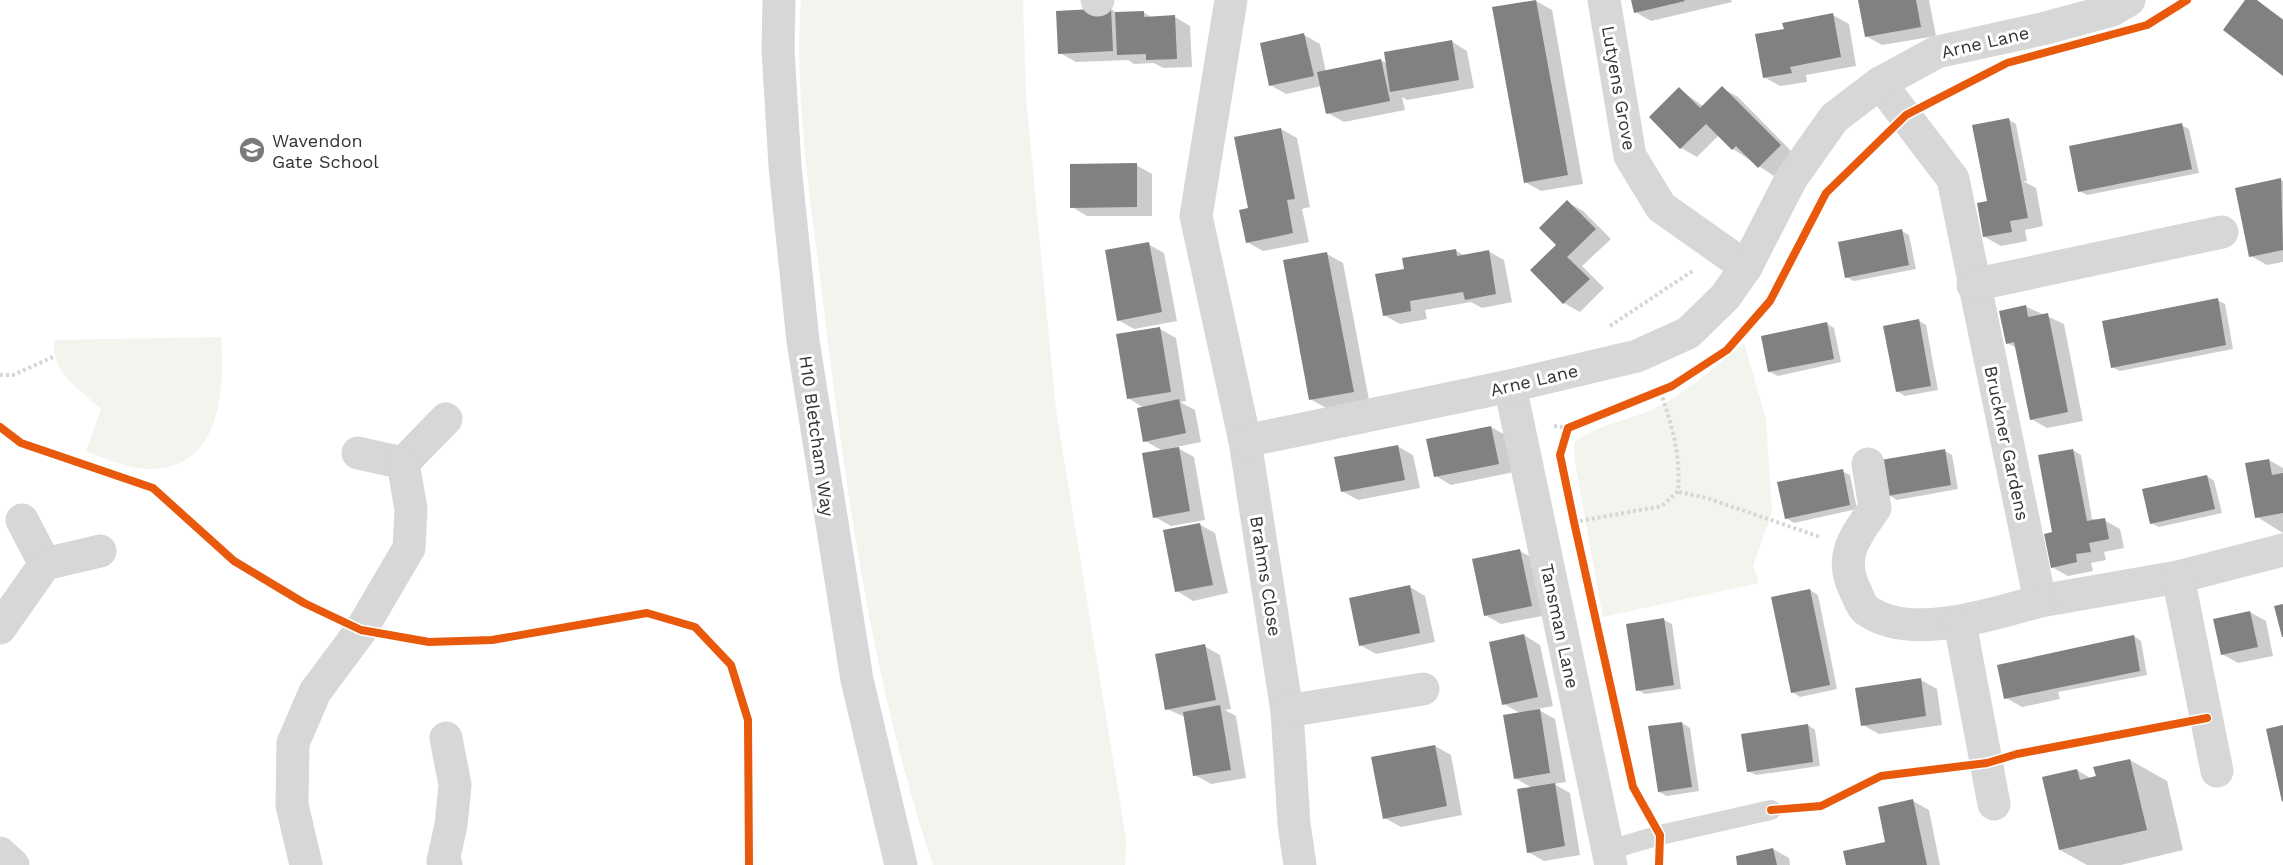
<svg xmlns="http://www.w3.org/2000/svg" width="2283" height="865" font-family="'Work Sans',sans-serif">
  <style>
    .green { fill: #f1f5ed }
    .shadow { fill: #0003 }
    .building { fill: #818181 }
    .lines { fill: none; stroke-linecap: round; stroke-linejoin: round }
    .path { stroke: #d6d6d6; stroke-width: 4; stroke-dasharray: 3 3; stroke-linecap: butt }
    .service { stroke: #d7d7d7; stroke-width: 20 }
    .minor { stroke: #d7d7d7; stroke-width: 33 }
    .tertiary { stroke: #d7d7d7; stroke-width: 33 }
    .cycleway-casing { stroke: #fff; stroke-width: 11 }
    .cycleway { stroke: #e8590c; stroke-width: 8 }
    .labels { text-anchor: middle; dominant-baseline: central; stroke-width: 6; stroke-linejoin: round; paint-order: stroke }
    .street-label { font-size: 18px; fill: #333; stroke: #fff }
    .poi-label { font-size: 18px; fill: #333; stroke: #fff; text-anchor: start }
  </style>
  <rect width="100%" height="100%" fill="#fff"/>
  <g class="green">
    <path d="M801,0H1023L1026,98L1056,410L1126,839L1125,865H933C871,680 845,486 822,293C810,196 794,98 801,0Z"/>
    <path d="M221,337C225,391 221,470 148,469C128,469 104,457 86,452L101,409C78,387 52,375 54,340Z"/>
    <path d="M1744,343L1766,419L1772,512L1753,566L1759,583L1603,617L1575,463L1574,443C1596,424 1625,422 1651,410C1686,394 1714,367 1744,343Z"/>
  </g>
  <g class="shadow">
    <path d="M1632,0H1731L1732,2L1651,21L1635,12Z"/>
    <path d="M1859,0H1929L1936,36L1882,45L1866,36Z"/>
    <path d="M2247,0H2256L2283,19V74Z"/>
    <path d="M1536,1L1552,10L1583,184L1541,191L1525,182Z"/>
    <path d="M1111,9L1118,14L1143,12L1153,18L1175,17L1190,26L1192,67L1163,68L1154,63L1134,64L1128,60L1076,62L1060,53Z"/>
    <path d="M1833,15L1849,24L1856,66L1806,75L1807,82L1780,86L1764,77L1786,30Z"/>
    <path d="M1304,35L1320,44L1326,72L1381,60L1387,64L1451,41L1467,51L1474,88L1407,100L1402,97L1405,110L1344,122L1328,113L1322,86L1286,94L1270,85Z"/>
    <path d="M1722,88L1738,97L1795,155L1774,176L1733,149L1719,135L1697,157L1681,148L1651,117L1679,89L1703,106Z"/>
    <path d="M2008,119L2016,124L2027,181H2023L2036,188L2043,226L2025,230L2027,241L2001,246L1985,237L1988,202Z"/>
    <path d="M2181,125L2189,129L2199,173L2087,195L2079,191Z"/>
    <path d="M1281,129L1297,138L1310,207L1302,209L1309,242L1263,251L1247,242L1250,209Z"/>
    <path d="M1136,165L1152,174V216H1087L1072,207Z"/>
    <path d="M2281,180L2283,181V262L2267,265L2251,256Z"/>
    <path d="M1567,202L1583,211L1611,239L1582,266L1604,288L1580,312L1564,303L1532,270L1558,245Z"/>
    <path d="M1902,231L1909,235L1916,269L1854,281L1846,277Z"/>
    <path d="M1148,244L1164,253L1177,321L1134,329L1118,320Z"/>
    <path d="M1455,250L1465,256L1488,251L1504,260L1512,302L1482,308L1471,302L1425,310L1427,319L1400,324L1384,315Z"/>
    <path d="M1327,254L1343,263L1369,400L1326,408L1310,399Z"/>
    <path d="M2217,300L2225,304L2233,349L2120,371L2112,367Z"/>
    <path d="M2025,306L2064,324L2083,421L2047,428L2031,419L2017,348L2007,343Z"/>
    <path d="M1919,321L1926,325L1938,390L1905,396L1897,391Z"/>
    <path d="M1826,323L1834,328L1841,362L1778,376L1770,372Z"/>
    <path d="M1160,329L1176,338L1186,401L1180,402L1195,410L1201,442L1176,447L1194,457L1205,520L1171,526L1155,517L1163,451L1145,441L1144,408L1128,398Z"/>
    <path d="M1491,427L1507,436L1514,472L1451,485L1436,476Z"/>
    <path d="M1397,446L1413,455L1420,488L1358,500L1342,491Z"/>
    <path d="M2073,450L2081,455L2092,519L2104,520L2120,529L2124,548L2104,552L2106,560L2091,563L2093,571L2068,576L2052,567L2053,533Z"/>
    <path d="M1945,451L1952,455L1958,489L1897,500L1889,495Z"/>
    <path d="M2269,460L2283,468V533L2257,517Z"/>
    <path d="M1842,471L1850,475L1857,509L1794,523L1786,518Z"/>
    <path d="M2207,476L2214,481L2222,513L2159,527L2151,523Z"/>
    <path d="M1199,524L1215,533L1228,593L1193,601L1177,591Z"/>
    <path d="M1520,551L1536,560L1547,615L1501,624L1485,615Z"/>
    <path d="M1410,587L1425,596L1435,642L1376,654L1360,645Z"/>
    <path d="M1810,590L1818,595L1837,689L1800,697L1792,692Z"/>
    <path d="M2250,612L2266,621L2273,656L2238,663L2222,654Z"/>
    <path d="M1664,620L1672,624L1681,689L1645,694L1638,690Z"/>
    <path d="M1524,635L1540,645L1553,706L1537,709L1555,719L1566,782L1554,784L1570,793L1580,855L1544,861L1528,852L1532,788L1515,778L1520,713L1504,704Z"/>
    <path d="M2134,636L2141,641L2147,675L2058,692L2060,699L2022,707L2006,698Z"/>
    <path d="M1204,646L1220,655L1231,709L1225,710L1236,716L1246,778L1211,784L1195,775L1185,717L1167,709Z"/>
    <path d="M1921,680L1937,689L1942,725L1879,734L1863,725Z"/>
    <path d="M1682,723L1690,728L1699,791L1667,796L1659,792Z"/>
    <path d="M1808,725L1815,730L1820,766L1756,775L1748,771Z"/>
    <path d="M1435,746L1451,755L1462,815L1401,827L1385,818Z"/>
    <path d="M2130,760L2167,781L2183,850L2121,865H2087L2060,850L2077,770L2092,779Z"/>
    <path d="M1913,801L1929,810L1940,865H1847L1887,843Z"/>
    <path d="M1773,849L1789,858L1790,865H1739Z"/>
  </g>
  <g class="building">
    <path d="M1536,0L1568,175L1524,183L1492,7Z"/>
    <path d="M1631,0H1684L1685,1L1634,13Z"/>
    <path d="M1858,0H1916L1921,27L1865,37Z"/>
    <path d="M2245,0H2257L2283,20V76L2223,30Z"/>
    <path d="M1111,8L1113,51L1058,54L1056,11Z"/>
    <path d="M1144,11V17L1175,15L1177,59L1146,60V54L1117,55L1115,12Z"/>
    <path d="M1833,13L1841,57L1790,67L1792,73L1763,78L1755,34L1784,29L1782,23Z"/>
    <path d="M1304,33L1314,76L1269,86L1260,43Z"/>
    <path d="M1452,40L1459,80L1390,92L1384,52Z"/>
    <path d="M1381,59L1390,101L1326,114L1317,72Z"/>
    <path d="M1722,86L1781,145L1758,168L1736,146L1732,150L1706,124L1680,149L1649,117L1679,87L1700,108Z"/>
    <path d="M2009,118L2028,218L2010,221L2012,232L1983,237L1977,203L1987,201L1972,125Z"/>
    <path d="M2182,123L2192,169L2078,192L2069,146Z"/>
    <path d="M1281,128L1295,199L1287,200L1293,233L1246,243L1239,210L1248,208L1234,137Z"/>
    <path d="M1137,163V207L1070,208V164Z"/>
    <path d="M2281,178L2283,250L2249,257L2235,188Z"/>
    <path d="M1567,200L1596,229L1567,257L1590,279L1563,304L1530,270L1556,245L1539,228Z"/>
    <path d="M1902,229L1909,265L1845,278L1838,242Z"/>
    <path d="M1149,242L1162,312L1117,321L1105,250Z"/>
    <path d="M1456,249L1457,256L1489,250L1496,294L1465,300L1463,292L1410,301L1411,311L1383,316L1375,274L1404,269L1402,258Z"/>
    <path d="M1327,252L1354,392L1309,400L1283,260Z"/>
    <path d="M2218,298L2226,345L2111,368L2102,321Z"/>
    <path d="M2026,305L2028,317L2048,313L2068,412L2030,420L2014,342L2006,344L1999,311Z"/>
    <path d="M1919,319L1931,386L1896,392L1883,326Z"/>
    <path d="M1827,322L1834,359L1768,372L1761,336Z"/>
    <path d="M1160,327L1171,392L1127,399L1116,334Z"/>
    <path d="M1179,399L1186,433L1143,442L1137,408Z"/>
    <path d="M1491,426L1499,464L1434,477L1426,439Z"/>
    <path d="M1398,445L1405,480L1341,492L1334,457Z"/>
    <path d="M1179,447L1190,511L1153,518L1142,453Z"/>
    <path d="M1945,449L1951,485L1887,496L1881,460Z"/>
    <path d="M2073,449L2087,521L2105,518L2109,539L2089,543L2091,552L2076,554L2077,562L2051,568L2044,534L2052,532L2038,455Z"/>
    <path d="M2269,459L2272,475L2283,473V513L2255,518L2245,463Z"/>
    <path d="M1843,469L1850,505L1785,519L1777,482Z"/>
    <path d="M2207,475L2215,509L2150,524L2142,489Z"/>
    <path d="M1200,523L1213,585L1175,592L1163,530Z"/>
    <path d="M1520,549L1532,606L1484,616L1472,559Z"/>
    <path d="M1410,585L1420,633L1359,646L1349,598Z"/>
    <path d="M1810,589L1830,685L1791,693L1771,597Z"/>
    <path d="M2283,604V637H2282L2274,606Z"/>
    <path d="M2250,611L2258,647L2221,655L2213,619Z"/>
    <path d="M1664,618L1674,685L1636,691L1626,624Z"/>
    <path d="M1524,634L1538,697L1502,705L1489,642Z"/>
    <path d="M2134,635L2140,671L2004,699L1997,665Z"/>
    <path d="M1205,644L1216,700L1165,710L1155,654Z"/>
    <path d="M1921,678L1926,716L1861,726L1855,688Z"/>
    <path d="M1220,705L1231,770L1193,776L1183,712Z"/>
    <path d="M1540,709L1550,773L1514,779L1503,715Z"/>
    <path d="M1682,722L1692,787L1658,792L1648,726Z"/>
    <path d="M1808,724L1813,762L1747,772L1741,734Z"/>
    <path d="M2283,725V801L2282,802L2266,729Z"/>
    <path d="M1435,745L1447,806L1383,819L1371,757Z"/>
    <path d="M2130,759L2147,830L2059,850L2042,777L2077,769L2080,780L2096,776L2093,767Z"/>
    <path d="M1555,783L1565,846L1527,853L1517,789Z"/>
    <path d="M1913,799L1927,865H1846L1843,851L1885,842L1878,807Z"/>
    <path d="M1773,848L1777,865H1737L1736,856Z"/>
  </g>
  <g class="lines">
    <g class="path">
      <path d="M1610,326L1694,270"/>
      <path d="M0,375H13L53,357"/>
      <path d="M1554,426L1568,428"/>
      <path d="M1679,492L1707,498L1820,537"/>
      <path d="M1574,522L1662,506L1678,491C1681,456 1672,424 1660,391"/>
    </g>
    <path class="service" d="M1609,850L1660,835L1771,810"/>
    <g class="minor">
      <path d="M1097,0H1098"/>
      <path d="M1231,0L1196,216L1245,441L1287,711L1294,824L1300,865"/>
      <path d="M1604,0L1630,156L1661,207L1746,267"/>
      <path d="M1880,83L1953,179L2040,601L2178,577L2283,550"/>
      <path d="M1973,285L2222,232"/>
      <path d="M1510,386L1611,865"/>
      <path d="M1245,441L1510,386L1637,356L1688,333L1725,297L1746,267L1791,179L1834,118L1880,83L1937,52L2042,29L2112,10L2129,0"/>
      <path d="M358,453L403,463"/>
      <path d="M403,463L446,419"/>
      <path d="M1868,464L1875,508C1856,536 1838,555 1855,590C1858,596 1861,606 1866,610C1910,642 1993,614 2040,601"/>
      <path d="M22,520L45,564"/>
      <path d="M2178,577L2217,771"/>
      <path d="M1960,623L1994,804"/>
      <path d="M0,628L45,564L100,551"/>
      <path d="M1287,711L1423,689"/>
      <path d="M446,738L455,785L451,825L443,861L446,865"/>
      <path d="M0,853L13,865"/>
      <path d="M306,865L292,805L293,743L315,692L361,630L409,548L411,509L403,463"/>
    </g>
    <path class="tertiary" d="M779,0L778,50L785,166L803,341L857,680L901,865"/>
    <g class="cycleway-casing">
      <g id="cycleway">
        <path d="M0,427L21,443L153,488L234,561L304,603L361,630L429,642L492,640L647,613L695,627L731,665L748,720L749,865"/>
        <path d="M1771,810L1821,806L1881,776L1987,763L2017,754L2207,718"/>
        <path d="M1659,865L1660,835L1633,787L1574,522L1560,455L1568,428L1672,386L1727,350L1770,301L1826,193L1906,115L2007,63L2147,25L2187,0"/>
      </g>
    </g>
    <use href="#cycleway" class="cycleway"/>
  </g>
  <defs>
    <g id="school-disc" transform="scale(1.35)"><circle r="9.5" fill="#7a7a7a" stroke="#fff"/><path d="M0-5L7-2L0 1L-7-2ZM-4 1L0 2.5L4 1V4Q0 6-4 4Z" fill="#fff"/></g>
  </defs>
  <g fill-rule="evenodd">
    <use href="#school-disc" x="252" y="150"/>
  </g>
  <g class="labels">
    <g class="street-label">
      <text transform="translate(1985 42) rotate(-13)">Arne Lane</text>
      <text transform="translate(1619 88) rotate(80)">Lutyens Grove</text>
      <text transform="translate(1534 380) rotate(-13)">Arne Lane</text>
      <text transform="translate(817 436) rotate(82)">H10 Bletcham Way</text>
      <text transform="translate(2007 443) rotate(78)">Bruckner Gardens</text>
      <text transform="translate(1266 576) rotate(81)">Brahms Close</text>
      <text transform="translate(1560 626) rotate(78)">Tansman Lane</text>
    </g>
    <g class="poi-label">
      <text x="272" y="140">Wavendon<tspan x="272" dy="21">Gate School</tspan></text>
    </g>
  </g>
</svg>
